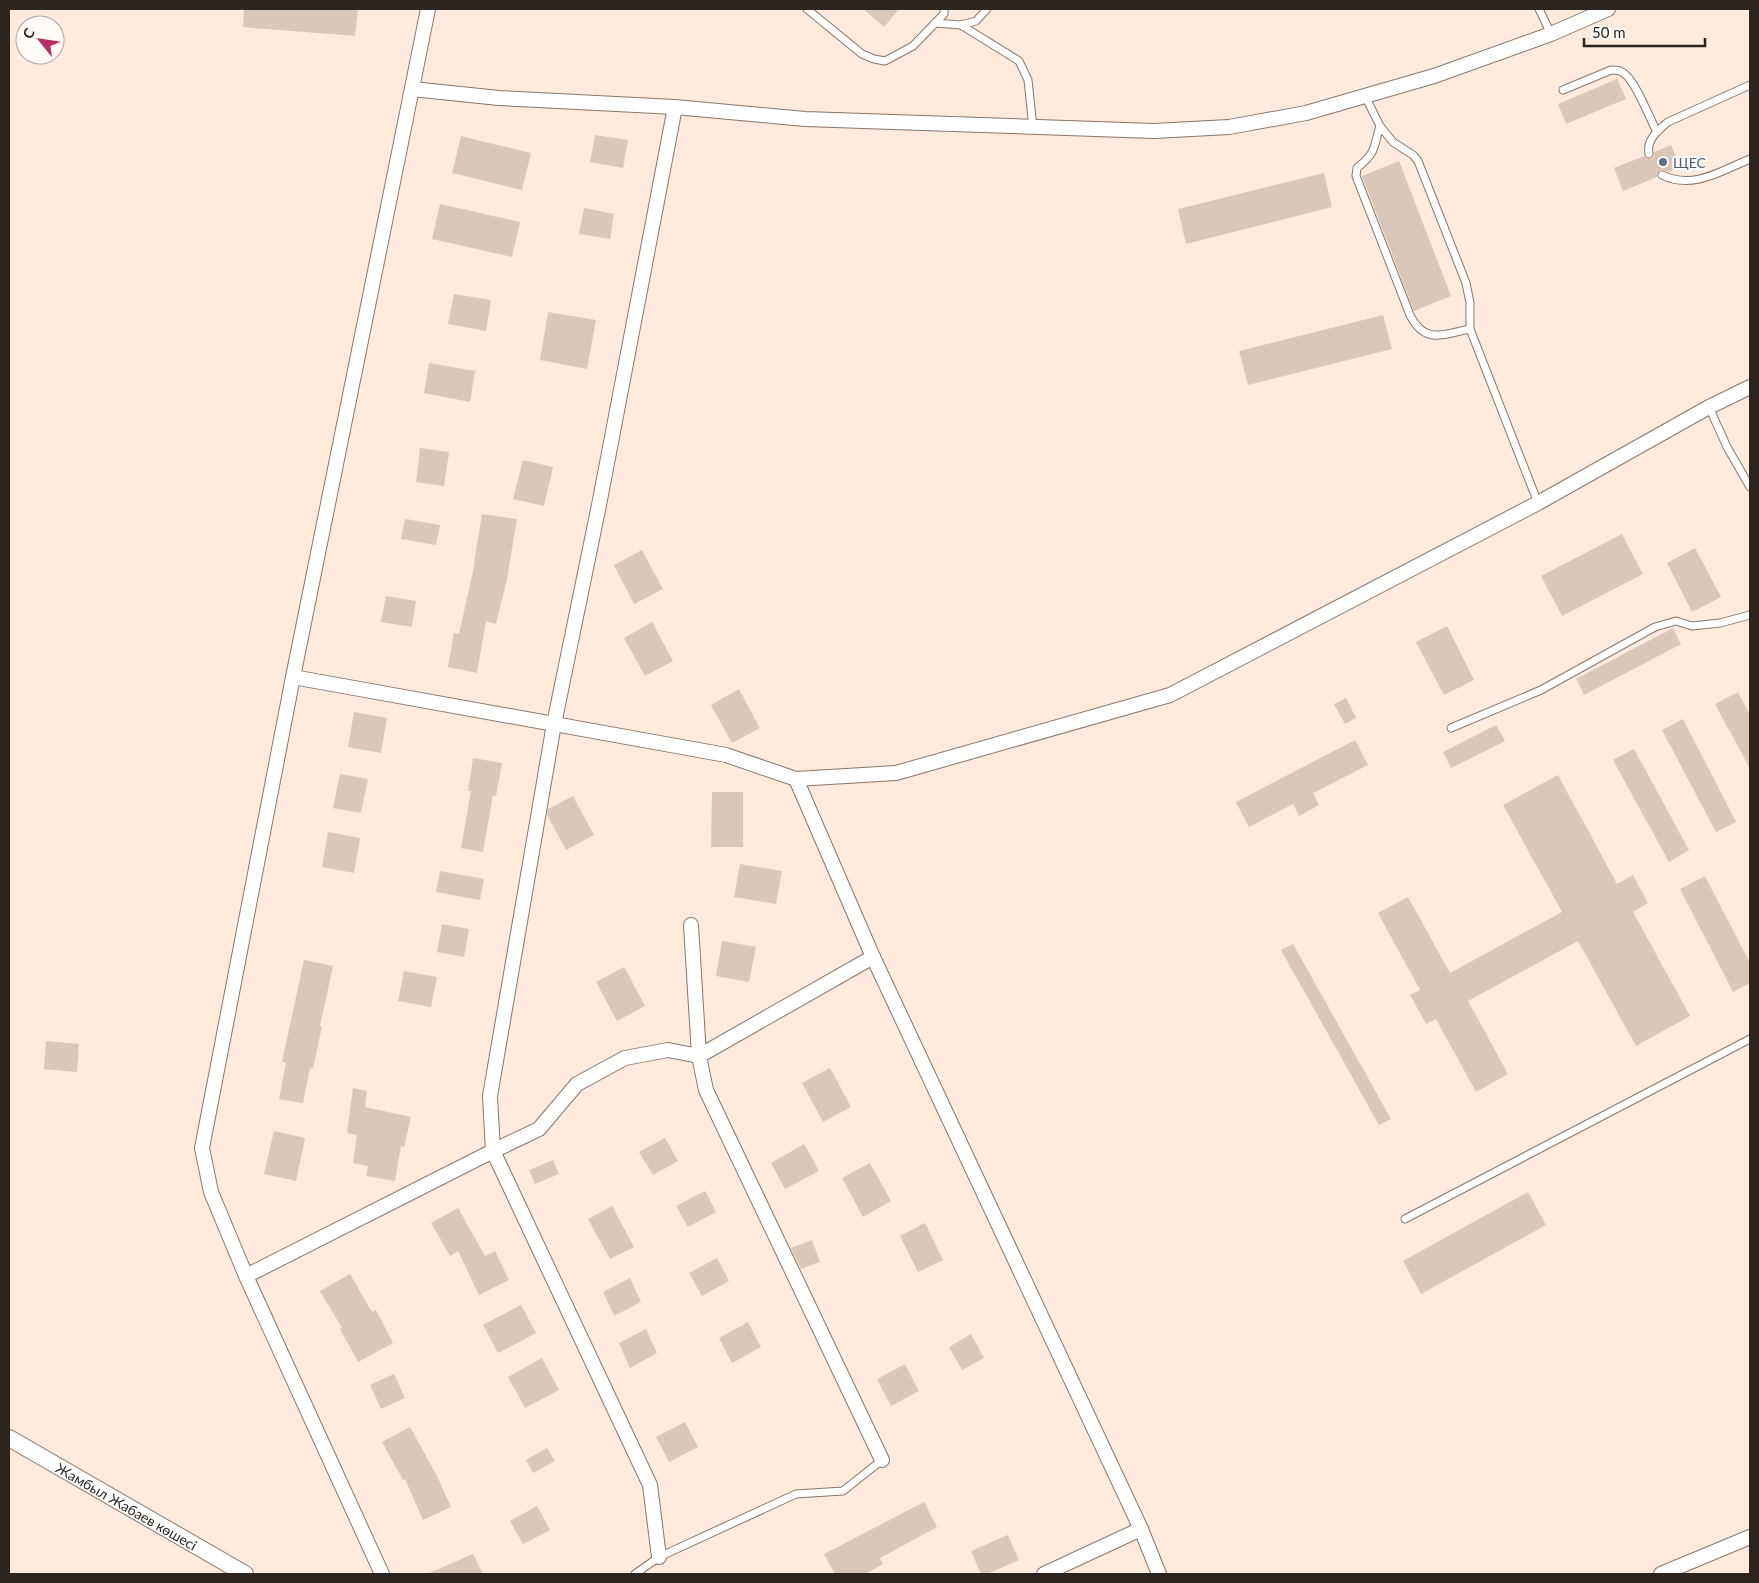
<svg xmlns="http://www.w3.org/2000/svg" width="1759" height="1583" font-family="Lato,sans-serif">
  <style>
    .building { fill: #dac7b8 }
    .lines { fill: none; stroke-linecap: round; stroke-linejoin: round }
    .service-casing { stroke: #887669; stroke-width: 9 }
    .minor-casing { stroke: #887669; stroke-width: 16 }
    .tertiary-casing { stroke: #887669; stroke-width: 18 }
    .service { stroke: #fff; stroke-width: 7 }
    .minor { stroke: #fff; stroke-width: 14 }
    .tertiary { stroke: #fff; stroke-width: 16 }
    .service-dot { fill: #5c6f8a; stroke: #fffbf8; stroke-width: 2 }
    .labels { text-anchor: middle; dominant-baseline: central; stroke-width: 4; stroke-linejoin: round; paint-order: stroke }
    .service-label { font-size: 14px; fill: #4e5e75; stroke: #fffbf8; text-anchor: start }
    .street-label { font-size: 14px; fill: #2c251f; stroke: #fffbf8 }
  </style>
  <rect width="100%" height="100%" fill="#ffeadb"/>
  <g class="building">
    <path d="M244,9H358L355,36L243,27Z"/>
    <path d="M863,9H899L884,27Z"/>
    <path d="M1617,79L1626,99L1566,124L1558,104Z"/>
    <path d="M595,135L628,140L623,168L590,162Z"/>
    <path d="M461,136L531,153L522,190L452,173Z"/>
    <path d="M1671,145L1680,167L1669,172L1661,170L1657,173V177L1623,191L1614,168L1644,156L1647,159H1652L1654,156V152Z"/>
    <path d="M1399,161L1451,296L1414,311L1362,176Z"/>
    <path d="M1324,173L1332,207L1186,244L1178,209Z"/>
    <path d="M440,204L520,222L512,257L432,239Z"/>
    <path d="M584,208L614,214L610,239L579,234Z"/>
    <path d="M454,294L491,300L486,331L448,324Z"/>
    <path d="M548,312L596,320L587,369L540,360Z"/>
    <path d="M1383,315L1392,349L1248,385L1239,351Z"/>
    <path d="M429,363L475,371L470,402L424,393Z"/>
    <path d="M420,448L449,452L444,486L416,482Z"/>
    <path d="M523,460L553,467L544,506L513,499Z"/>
    <path d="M482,514L517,519L507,579L496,624L486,621L477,673L448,667L454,633L459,634L475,562H474Z"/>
    <path d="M405,519L440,525L436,545L401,539Z"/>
    <path d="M1622,534L1643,574L1562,616L1541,576Z"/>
    <path d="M1695,548L1721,597L1692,612L1667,563Z"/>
    <path d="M642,550L663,589L634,604L614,565Z"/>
    <path d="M386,596L416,601L412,627L381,622Z"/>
    <path d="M652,622L673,661L645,676L624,638Z"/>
    <path d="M1447,626L1474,680L1444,695L1416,642Z"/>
    <path d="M1673,628L1681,644L1584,695L1576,679Z"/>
    <path d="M739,689L760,728L732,743L711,705Z"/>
    <path d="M1738,692L1750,715V769L1715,704Z"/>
    <path d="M1346,698L1356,718L1345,724L1334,704Z"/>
    <path d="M354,712L387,718L381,753L348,747Z"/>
    <path d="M1683,719L1736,822L1716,832L1662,730Z"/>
    <path d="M1496,725L1505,741L1451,768L1443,752Z"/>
    <path d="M1355,740L1368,765L1313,793L1319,805L1299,816L1293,804L1249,827L1236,802Z"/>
    <path d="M1634,749L1689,850L1669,862L1613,760Z"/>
    <path d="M473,758L502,763L496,796L493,795L483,852L461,848L471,791H468Z"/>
    <path d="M340,774L368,779L361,813L333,808Z"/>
    <path d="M1558,775L1617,884L1633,875L1648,903L1633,912L1690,1016L1636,1046L1578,941L1468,1001L1508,1074L1476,1092L1436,1019L1426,1024L1410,995L1420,990L1378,913L1408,897L1450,973L1562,912L1503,805Z"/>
    <path d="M712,792H743V847H711Z"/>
    <path d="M573,796L594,835L566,850L547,815L548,809Z"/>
    <path d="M328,832L360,838L354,873L322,867Z"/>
    <path d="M740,864L782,871L776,904L734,897Z"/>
    <path d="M440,871L484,879L480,900L436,892Z"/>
    <path d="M1705,876L1750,963V983L1733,992L1680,889Z"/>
    <path d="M442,924L469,929L464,957L437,952Z"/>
    <path d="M722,941L756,947L749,982L716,976Z"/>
    <path d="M1293,944L1391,1119L1379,1125L1281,950Z"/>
    <path d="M304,960L333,966L320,1026H322L313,1069L310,1068L303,1103L279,1099L286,1063L282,1062Z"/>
    <path d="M624,967L645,1006L617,1021L596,982Z"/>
    <path d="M404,971L437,977L431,1007L398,1001Z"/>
    <path d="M46,1041L79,1044L77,1072L44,1069Z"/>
    <path d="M830,1068L851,1107L823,1122L802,1083Z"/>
    <path d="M353,1088L367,1091L365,1107L411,1117L404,1147L401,1146L395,1181L366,1176L368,1166L353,1163L357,1135L347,1133Z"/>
    <path d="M274,1131L305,1138L296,1181L264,1174Z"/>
    <path d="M665,1138L678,1161L653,1175L639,1152Z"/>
    <path d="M804,1144L819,1171L785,1189L771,1163Z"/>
    <path d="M553,1160L559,1174L535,1184L529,1170Z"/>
    <path d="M870,1163L891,1201L863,1217L842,1178Z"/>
    <path d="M705,1191L716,1212L688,1227L676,1206Z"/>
    <path d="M1528,1192L1546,1225L1421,1294L1403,1261Z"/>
    <path d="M612,1206L634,1247L610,1259L588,1219Z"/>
    <path d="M458,1208L485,1256L495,1251L509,1280L479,1295L458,1251L450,1256L431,1223Z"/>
    <path d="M925,1223L943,1260L918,1272L900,1236Z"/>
    <path d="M812,1240L820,1262L801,1269L791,1248Z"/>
    <path d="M717,1258L729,1281L702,1296L689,1273Z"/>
    <path d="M350,1274L372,1312L376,1310L393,1343L358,1362L340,1329L342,1328L320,1291Z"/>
    <path d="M630,1278L641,1302L614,1316L603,1292Z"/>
    <path d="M521,1305L536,1333L498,1353L483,1325Z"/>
    <path d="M748,1322L761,1347L732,1363L719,1338Z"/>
    <path d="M646,1329L657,1353L630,1368L619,1343Z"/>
    <path d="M971,1334L984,1358L962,1370L949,1347Z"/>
    <path d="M542,1358L559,1390L525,1408L508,1377Z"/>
    <path d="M905,1364L919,1391L891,1406L877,1379Z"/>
    <path d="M394,1374L405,1398L381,1409L370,1385Z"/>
    <path d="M685,1422L698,1447L669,1462L656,1437Z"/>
    <path d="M410,1427L437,1476L451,1507L423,1520L405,1479L403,1480L382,1442Z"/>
    <path d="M547,1448L555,1461L533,1473L526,1460Z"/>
    <path d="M924,1502L937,1527L880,1558L883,1564L865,1574H835L824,1554Z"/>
    <path d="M537,1506L550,1530L523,1544L510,1521Z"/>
    <path d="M1008,1535L1019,1560L987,1574H981L971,1551Z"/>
    <path d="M473,1554L483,1574H427Z"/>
  </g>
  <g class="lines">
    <g class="service-casing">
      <g id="service">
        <path d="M807,9L862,54L874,59L885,61L913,46L944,14V9"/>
        <path d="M1539,9L1551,34"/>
        <path d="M935,23L961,25L976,21L987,9"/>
        <path d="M961,25L1019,61L1028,80L1033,128"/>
        <path d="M1563,90L1611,70C1617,70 1621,70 1626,75C1637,85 1649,117 1657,132"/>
        <path d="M1365,96L1380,126C1373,148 1377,152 1357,168L1356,176L1410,315C1425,345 1443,334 1470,329"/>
        <path d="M1380,126L1393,142L1413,155L1418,161L1466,283L1470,303V329L1538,503"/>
        <path d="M1649,154C1646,140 1658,130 1668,122L1750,85"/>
        <path d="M1662,175C1693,190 1721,171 1750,159"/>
        <path d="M1709,407L1727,447L1750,487"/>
        <path d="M1451,728L1541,690L1655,627L1676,621L1692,626L1720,623L1750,615"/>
        <path d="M1405,1219L1750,1039"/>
        <path d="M635,1574L659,1557L796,1494L843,1491L882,1460"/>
      </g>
    </g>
    <g class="minor-casing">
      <g id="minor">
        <path d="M412,89L499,98L675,107L805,119L1154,131L1229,127L1306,113L1434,76L1551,34L1608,9"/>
        <path d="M293,677L726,755L796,779L896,773L1170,695L1538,503L1709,407L1750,387"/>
        <path d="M796,779L873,957L1141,1529L1159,1574"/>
        <path d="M691,925L699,1056L706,1090L882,1460"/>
        <path d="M246,1276L493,1151L539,1129L577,1084L625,1058L668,1050L699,1056L873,957"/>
        <path d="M659,1557L650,1485L493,1151L490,1096L554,724L599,505L675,107"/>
        <path d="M382,1574L246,1276L211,1192L202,1148L293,677L428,9"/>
        <path d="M1044,1574L1141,1529"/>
        <path d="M1661,1574L1750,1537"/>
      </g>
    </g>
    <g class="tertiary-casing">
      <g id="tertiary">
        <path id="s1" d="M9,1438L245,1574"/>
      </g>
    </g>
    <use href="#service" class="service"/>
    <use href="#minor" class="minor"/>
    <use href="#tertiary" class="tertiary"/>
  </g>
  <circle class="service-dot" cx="1663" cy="162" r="5"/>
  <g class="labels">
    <g class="service-label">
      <text x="1673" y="162">ЩЕС</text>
    </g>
    <g class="street-label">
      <text stroke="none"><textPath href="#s1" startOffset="136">Жамбыл Жабаев көшесі</textPath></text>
    </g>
  </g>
  <rect width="1759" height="1583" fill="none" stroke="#2c251f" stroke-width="20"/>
  <g transform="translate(40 40) rotate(300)"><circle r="24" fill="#fffbf8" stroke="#aba5a1"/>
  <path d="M0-4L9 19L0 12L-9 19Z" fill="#b92d65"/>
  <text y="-8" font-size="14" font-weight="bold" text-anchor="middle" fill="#2c251f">С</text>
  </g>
  <path d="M1584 38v8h121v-8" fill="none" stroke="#2c251f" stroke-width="2.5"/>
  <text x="1592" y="38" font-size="15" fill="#2c251f" stroke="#fffbf8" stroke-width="4" paint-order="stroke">50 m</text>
</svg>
